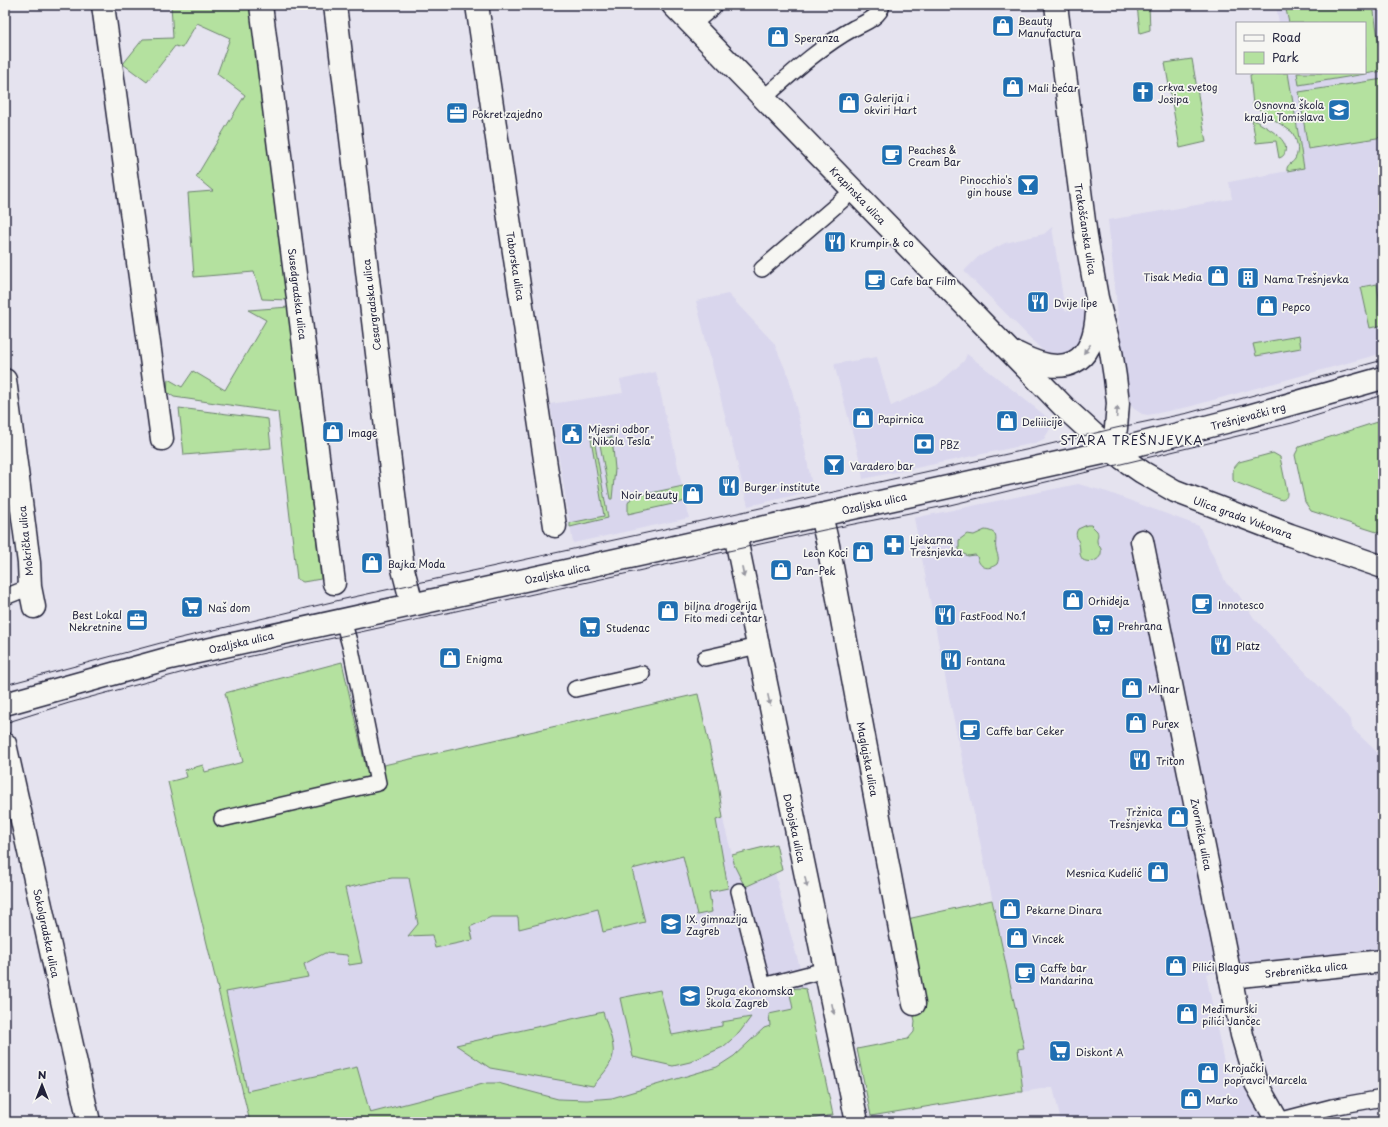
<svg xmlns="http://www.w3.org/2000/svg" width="1388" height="1127" font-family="'Playpen Sans',sans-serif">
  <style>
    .built { fill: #d9d6ed }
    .green { fill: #b4e19f; stroke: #6b826d }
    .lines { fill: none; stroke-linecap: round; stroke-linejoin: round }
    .service-casing { stroke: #22223b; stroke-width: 18 }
    .minor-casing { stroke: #22223b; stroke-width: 25 }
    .tertiary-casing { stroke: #22223b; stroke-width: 25 }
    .secondary-casing { stroke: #22223b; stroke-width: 25 }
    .service { stroke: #f6f6f2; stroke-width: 15 }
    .minor { stroke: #f6f6f2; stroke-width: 22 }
    .tertiary { stroke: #f6f6f2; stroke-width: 22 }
    .secondary { stroke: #f6f6f2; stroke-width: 22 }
    .tram { stroke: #22223b; stroke-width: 1 }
    .oneway { fill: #9797a0 }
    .labels { text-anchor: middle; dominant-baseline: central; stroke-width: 3.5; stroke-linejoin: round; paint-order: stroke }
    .poi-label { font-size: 10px; fill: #22223b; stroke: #f6f6f2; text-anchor: start }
    .street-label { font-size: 10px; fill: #22223b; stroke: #f6f6f2 }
    .quarter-label { font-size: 12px; letter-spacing: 1px; fill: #22223b; stroke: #f6f6f2 }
  </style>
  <rect width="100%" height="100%" fill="#e5e3ef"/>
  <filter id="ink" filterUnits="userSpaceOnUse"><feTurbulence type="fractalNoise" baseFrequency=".025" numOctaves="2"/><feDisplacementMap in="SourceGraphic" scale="8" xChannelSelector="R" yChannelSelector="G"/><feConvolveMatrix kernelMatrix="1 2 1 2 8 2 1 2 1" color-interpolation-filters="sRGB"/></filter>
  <g filter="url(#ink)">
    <g class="built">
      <path d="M1276,5H1383V353L1188,407L1148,415L1142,414L1133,408L1130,402L1129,398L1123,364L1108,220L1232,199L1229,182L1304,168L1288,73H1365V23H1279Z"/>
      <path d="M1052,227L1065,311L1079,309L1083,310L1086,316L1087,333L1073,352L1065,354L1054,355L1046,353L1041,349L964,271L978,257L1005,243L1044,234Z"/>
      <path d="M728,294L774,343L789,378L800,424L813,491L748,506L696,301Z"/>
      <path d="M967,354L1047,417L1049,423L1050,429L1044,439L1035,443L863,479L860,461L834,364L877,357L891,406L937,385L964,361Z"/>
      <path d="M656,372L667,423L671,435L689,518L573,543L550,404L623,393L620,380Z"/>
      <path d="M1078,484L1107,492L1199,526L1226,583L1238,594L1254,618L1351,720L1352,728L1383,758V953L1243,967L1206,974L1226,1072L1241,1082L1264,1122H1061L1053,1087L1023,1092L1018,1049L1024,1047L950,702L914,518Z"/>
      <path d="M698,694L718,784L724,824L732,855L776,844L782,868V870L775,873L785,914L806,989L833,1115L805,1120V1122H250L187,863L254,800L228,706L366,769Z"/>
    </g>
    <g class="green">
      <path d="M171,5H253L289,300L262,299L254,272L194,277L188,193L213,191L196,177L245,95L217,74L230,38L197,23L182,48L175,46L147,82L123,64L143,39L173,38Z"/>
      <path d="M1137,5H1149L1150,30L1140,33Z"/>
      <path d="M1285,5H1373L1383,71L1299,85L1297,73H1365V23H1289Z"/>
      <path d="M1192,59L1206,142L1180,148L1165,63Z"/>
      <path d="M1254,73H1288L1304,168L1287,171C1286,164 1292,164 1295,159C1300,150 1297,140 1292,132L1253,105L1250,75L1253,74Z"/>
      <path d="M1383,79V137L1308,149L1299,92Z"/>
      <path d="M1252,119C1262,125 1290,138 1285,152C1284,156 1282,157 1279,158L1276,141L1256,143Z"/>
      <path d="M1377,284L1383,325L1370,328L1361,287Z"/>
      <path d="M289,307L321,579L303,582L297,579L278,412L174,397L167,392L168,379L182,387L193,371L225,390L266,320L248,310Z"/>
      <path d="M1299,336L1301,348L1256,356L1253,344Z"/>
      <path d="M179,408L268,419L271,448L184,455Z"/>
      <path d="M1383,420V534L1311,511L1305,502L1295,455L1299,447Z"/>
      <path d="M612,437L615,469L612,499H610L599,439Z"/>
      <path d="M591,439H594L608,518L570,527V523L604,516Z"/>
      <path d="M1273,453L1280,457L1287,491C1287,496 1287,498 1282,500L1235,482L1233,480V469L1239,462Z"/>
      <path d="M683,486L686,501L628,514V503L632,497Z"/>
      <path d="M1087,525H1091L1097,531C1099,535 1097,537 1097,541C1097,545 1100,546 1101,549C1103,560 1091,564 1083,560C1078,553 1081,552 1079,544C1078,538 1074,535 1078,529Z"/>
      <path d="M985,530C1001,532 994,541 996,549C997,555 1000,557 997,564C988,571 979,568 977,556L975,555L968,556L962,553L959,550V540L967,534L974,535Z"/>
      <path d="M342,662L366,769L698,694L718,784L723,818L716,820L728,888L709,892L712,912L697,915L683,856L632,869L645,922L603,932L598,909L519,929L518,917H491L470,927L473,940L435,948L432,935L408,936L418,924L409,878H392L345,888L362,963L349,965L347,955L325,953L304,964L308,977L226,992L247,1091L357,1067L370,1113L487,1083H498L558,1099L587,1100L612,1098L717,1067L734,1056L764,1028L770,1026L769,1014L793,1009L789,989L801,988L806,989L833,1115L805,1120V1122H250L168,782L187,777L185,770L203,765L205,772L243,762L225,693Z"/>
      <path d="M776,844L782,870L745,887L735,867L732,855Z"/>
      <path d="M992,900L1024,1048L1018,1049L1023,1092H1015L871,1116L857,1049L908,1039L914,1032L915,1021L894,929L903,920Z"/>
      <path d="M660,990L672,1035L722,1026V1022L751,1017L739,1033L723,1047L690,1062L673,1066L633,1057L620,998Z"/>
      <path d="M603,1012C606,1023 615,1043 613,1055C611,1067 600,1077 593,1086L490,1068L456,1045Z"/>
    </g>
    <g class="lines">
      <g class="service-casing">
        <g id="service">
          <path d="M764,98C792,73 821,46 854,28C864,23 880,17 882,5"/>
          <path d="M762,269L854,190"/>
          <path d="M5,597L30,587"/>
          <path d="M705,658L758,646"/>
          <path d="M575,689L642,674"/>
          <path d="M222,819L378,783L351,649L343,620"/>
          <path d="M739,891L763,986L825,970"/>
          <path d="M1278,1121L1332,1107L1383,1098"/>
        </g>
      </g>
      <g class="minor-casing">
        <g id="minor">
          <path d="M103,5L162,439"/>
          <path d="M261,5L334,583"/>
          <path d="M335,5L403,569L412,604"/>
          <path d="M477,5L555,526"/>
          <path d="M690,22L710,5"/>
          <path d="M5,380L29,563L30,587L34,607"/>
          <path d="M821,515L828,545L914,1004"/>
          <path d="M735,534L857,1122"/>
          <path d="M1142,541L1242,1035L1256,1083L1278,1122"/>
          <path d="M5,744L89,1122"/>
          <path d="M1230,977L1383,961"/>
        </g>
      </g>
      <g class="tertiary-casing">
        <g id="tertiary">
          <path d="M673,5L1067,410L1112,451"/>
          <path d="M1056,5L1086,237L1097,298L1111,351L1115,377L1118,403L1116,428L1112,451"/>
          <path d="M1018,354C1064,378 1094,366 1097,312"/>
          <path d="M1112,451L1245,417L1383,378"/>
        </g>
      </g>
      <g class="secondary-casing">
        <path id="secondary" d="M5,704L170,658L1112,451L1142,472L1175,491L1290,535L1383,567"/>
      </g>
      <use href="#service" class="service"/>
      <use href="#minor" class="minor"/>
      <use href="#tertiary" class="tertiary"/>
      <use href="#secondary" class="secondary"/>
      <g class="tram">
        <path d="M5,685L168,641L340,600L1030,449L1116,428L1188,413L1383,360"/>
        <path d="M5,723L69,703L206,666L824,530L950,505L1292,423L1383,395"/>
      </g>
    </g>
    <defs><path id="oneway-solid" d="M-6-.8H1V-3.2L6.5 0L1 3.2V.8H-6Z"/></defs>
    <g class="oneway">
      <use href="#oneway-solid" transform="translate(1087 349) rotate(127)"/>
      <use href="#oneway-solid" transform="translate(1117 412) rotate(-86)"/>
      <use href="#oneway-solid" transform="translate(743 572) rotate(79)"/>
      <use href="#oneway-solid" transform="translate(769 700) rotate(78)"/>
      <use href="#oneway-solid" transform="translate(806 882) rotate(78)"/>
      <use href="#oneway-solid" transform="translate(833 1009) rotate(78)"/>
    </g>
  </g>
  <defs>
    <g id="shop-square" transform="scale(1.15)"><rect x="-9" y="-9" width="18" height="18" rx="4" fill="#1f6fb2" stroke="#f6f6f2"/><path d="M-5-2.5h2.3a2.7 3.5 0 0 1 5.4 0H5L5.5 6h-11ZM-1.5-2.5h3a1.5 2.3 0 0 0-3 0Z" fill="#fff"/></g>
    <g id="church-square" transform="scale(1.15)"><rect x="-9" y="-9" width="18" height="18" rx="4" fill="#1f6fb2" stroke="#f6f6f2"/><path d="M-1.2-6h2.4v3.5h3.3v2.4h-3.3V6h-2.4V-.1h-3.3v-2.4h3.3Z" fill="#fff"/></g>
    <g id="school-square" transform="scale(1.15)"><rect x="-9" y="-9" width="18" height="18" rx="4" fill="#1f6fb2" stroke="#f6f6f2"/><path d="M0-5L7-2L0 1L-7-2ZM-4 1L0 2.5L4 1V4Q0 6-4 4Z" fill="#fff"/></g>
    <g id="office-square" transform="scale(1.15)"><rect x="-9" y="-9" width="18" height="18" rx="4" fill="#1f6fb2" stroke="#f6f6f2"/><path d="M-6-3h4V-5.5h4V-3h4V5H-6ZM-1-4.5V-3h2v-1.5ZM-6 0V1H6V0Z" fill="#fff"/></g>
    <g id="cafe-square" transform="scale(1.15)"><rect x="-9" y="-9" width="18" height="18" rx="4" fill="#1f6fb2" stroke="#f6f6f2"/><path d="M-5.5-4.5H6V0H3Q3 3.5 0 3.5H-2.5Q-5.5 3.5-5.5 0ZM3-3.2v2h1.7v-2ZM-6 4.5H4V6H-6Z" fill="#fff"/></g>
    <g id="bar-square" transform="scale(1.15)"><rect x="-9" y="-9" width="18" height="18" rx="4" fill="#1f6fb2" stroke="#f6f6f2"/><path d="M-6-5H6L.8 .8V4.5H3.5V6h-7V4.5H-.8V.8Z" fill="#fff"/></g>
    <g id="restaurant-square" transform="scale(1.15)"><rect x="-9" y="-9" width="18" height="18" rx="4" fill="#1f6fb2" stroke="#f6f6f2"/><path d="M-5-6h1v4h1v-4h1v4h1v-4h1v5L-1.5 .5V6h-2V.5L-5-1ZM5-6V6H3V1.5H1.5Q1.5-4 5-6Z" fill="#fff"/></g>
    <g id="building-square" transform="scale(1.15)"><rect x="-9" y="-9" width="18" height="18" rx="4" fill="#1f6fb2" stroke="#f6f6f2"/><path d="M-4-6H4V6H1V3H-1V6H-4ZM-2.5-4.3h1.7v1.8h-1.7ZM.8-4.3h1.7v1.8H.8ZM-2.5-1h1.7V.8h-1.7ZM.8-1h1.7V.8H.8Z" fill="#fff"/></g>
    <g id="civic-square" transform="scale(1.15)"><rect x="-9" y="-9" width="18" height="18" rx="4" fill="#1f6fb2" stroke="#f6f6f2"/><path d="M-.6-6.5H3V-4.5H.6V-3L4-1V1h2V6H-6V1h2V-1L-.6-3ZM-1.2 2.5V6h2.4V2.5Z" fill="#fff"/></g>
    <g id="bank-square" transform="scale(1.15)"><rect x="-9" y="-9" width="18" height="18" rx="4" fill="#1f6fb2" stroke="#f6f6f2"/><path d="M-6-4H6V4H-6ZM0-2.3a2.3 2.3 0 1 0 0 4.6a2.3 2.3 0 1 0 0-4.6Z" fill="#fff"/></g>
    <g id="pharmacy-square" transform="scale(1.15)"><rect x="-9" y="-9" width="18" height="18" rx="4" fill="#1f6fb2" stroke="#f6f6f2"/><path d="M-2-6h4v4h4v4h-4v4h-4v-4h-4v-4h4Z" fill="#fff"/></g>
    <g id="supermarket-square" transform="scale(1.15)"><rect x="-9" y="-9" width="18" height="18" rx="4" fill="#1f6fb2" stroke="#f6f6f2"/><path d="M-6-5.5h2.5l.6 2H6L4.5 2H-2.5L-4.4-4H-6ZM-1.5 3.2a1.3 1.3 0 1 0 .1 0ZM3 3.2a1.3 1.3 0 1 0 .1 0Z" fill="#fff"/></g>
  </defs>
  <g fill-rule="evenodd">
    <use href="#shop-square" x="1003" y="26"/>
    <use href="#shop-square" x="778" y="37"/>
    <use href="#shop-square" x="1013" y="87"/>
    <use href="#church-square" x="1143" y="92"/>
    <use href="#shop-square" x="849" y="103"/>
    <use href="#school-square" x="1339" y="110"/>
    <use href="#office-square" x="457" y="113"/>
    <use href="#cafe-square" x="892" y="155"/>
    <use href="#bar-square" x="1028" y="185"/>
    <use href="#restaurant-square" x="835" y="242"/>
    <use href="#shop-square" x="1218" y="276"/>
    <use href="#building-square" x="1248" y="278"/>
    <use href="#cafe-square" x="875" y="280"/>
    <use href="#restaurant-square" x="1038" y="302"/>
    <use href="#shop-square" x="1267" y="306"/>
    <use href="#shop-square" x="863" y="418"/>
    <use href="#shop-square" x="1007" y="421"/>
    <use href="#shop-square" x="333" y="432"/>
    <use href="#civic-square" x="572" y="434"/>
    <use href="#bank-square" x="924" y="444"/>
    <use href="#bar-square" x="834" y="465"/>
    <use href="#restaurant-square" x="729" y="486"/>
    <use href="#shop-square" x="693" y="494"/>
    <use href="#pharmacy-square" x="894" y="545"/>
    <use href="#shop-square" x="863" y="552"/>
    <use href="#shop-square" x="372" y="563"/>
    <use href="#shop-square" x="781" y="570"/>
    <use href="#shop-square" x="1073" y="600"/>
    <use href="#cafe-square" x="1202" y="604"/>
    <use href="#supermarket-square" x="192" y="607"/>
    <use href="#shop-square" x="668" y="611"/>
    <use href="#restaurant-square" x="945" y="615"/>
    <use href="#office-square" x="137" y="620"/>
    <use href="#supermarket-square" x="1103" y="625"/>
    <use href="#supermarket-square" x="590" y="627"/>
    <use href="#restaurant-square" x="1221" y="645"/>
    <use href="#shop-square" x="450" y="658"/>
    <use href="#restaurant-square" x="951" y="660"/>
    <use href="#shop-square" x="1132" y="688"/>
    <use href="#shop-square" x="1136" y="723"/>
    <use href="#cafe-square" x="970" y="730"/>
    <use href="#restaurant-square" x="1140" y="760"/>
    <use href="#shop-square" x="1178" y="817"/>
    <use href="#shop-square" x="1158" y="872"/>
    <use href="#shop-square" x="1010" y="909"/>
    <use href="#school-square" x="671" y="924"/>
    <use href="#shop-square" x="1017" y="938"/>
    <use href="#shop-square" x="1176" y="966"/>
    <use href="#cafe-square" x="1025" y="973"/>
    <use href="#school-square" x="690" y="996"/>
    <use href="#shop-square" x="1187" y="1014"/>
    <use href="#supermarket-square" x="1060" y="1051"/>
    <use href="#shop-square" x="1208" y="1073"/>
    <use href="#shop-square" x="1191" y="1099"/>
  </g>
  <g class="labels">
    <g class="poi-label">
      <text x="1018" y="20">Beauty<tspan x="1018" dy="12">Manufactura</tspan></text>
      <text x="794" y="37">Speranza</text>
      <text x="1158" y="86">crkva svetog<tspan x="1158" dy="12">Josipa</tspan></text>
      <text x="1028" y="87">Mali bećar</text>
      <text x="864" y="97">Galerija i<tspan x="864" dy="12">okviri Hart</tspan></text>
      <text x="1324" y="104" text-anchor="end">Osnovna škola<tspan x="1324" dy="12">kralja Tomislava</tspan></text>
      <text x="472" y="113">Pokret zajedno</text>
      <text x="908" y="149">Peaches &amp;<tspan x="908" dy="12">Cream Bar</tspan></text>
      <text x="1012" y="179" text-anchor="end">Pinocchio's<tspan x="1012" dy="12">gin house</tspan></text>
      <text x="850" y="242">Krumpir &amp; co</text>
      <text x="1202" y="276" text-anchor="end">Tisak Media</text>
      <text x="1264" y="278">Nama Trešnjevka</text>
      <text x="890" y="280">Cafe bar Film</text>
      <text x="1054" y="302">Dvije lipe</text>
      <text x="1282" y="306">Pepco</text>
      <text x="878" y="418">Papirnica</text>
      <text x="1022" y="421">Deliiicije</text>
      <text x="588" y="428">Mjesni odbor<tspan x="588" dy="12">"Nikola Tesla"</tspan></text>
      <text x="348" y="432">Image</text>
      <text x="940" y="444">PBZ</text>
      <text x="850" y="465">Varadero bar</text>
      <text x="744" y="486">Burger institute</text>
      <text x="678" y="494" text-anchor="end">Noir beauty</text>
      <text x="910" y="539">Ljekarna<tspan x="910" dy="12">Trešnjevka</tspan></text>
      <text x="848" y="552" text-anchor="end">Leon Koci</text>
      <text x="388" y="563">Bajka Moda</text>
      <text x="796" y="570">Pan-Pek</text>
      <text x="1088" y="600">Orhideja</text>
      <text x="1218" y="604">Innotesco</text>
      <text x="684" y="605">biljna drogerija<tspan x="684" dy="12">Fito medi centar</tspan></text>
      <text x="208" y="607">Naš dom</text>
      <text x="122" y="614" text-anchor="end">Best Lokal<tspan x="122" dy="12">Nekretnine</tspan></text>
      <text x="960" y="615">FastFood No.1</text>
      <text x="1118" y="625">Prehrana</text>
      <text x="606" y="627">Studenac</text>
      <text x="1236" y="645">Platz</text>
      <text x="466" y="658">Enigma</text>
      <text x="966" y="660">Fontana</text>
      <text x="1148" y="688">Mlinar</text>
      <text x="1152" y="723">Purex</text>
      <text x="986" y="730">Caffe bar Ceker</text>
      <text x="1156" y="760">Triton</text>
      <text x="1162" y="811" text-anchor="end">Tržnica<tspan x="1162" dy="12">Trešnjevka</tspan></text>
      <text x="1142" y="872" text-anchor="end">Mesnica Kudelić</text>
      <text x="1026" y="909">Pekarne Dinara</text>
      <text x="686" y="918">IX. gimnazija<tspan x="686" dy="12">Zagreb</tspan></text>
      <text x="1032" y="938">Vincek</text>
      <text x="1192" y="966">Pilići Blagus</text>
      <text x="1040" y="967">Caffe bar<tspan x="1040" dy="12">Mandarina</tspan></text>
      <text x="706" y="990">Druga ekonomska<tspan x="706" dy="12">škola Zagreb</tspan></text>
      <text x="1202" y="1008">Međimurski<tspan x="1202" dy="12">pilići Jančec</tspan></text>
      <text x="1076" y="1051">Diskont A</text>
      <text x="1224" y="1067">Krojački<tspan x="1224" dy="12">popravci Marcela</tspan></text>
      <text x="1206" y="1099">Marko</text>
    </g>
    <g class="street-label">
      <text transform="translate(858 195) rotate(46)">Krapinska ulica</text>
      <text transform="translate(1086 229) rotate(81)">Trakošćanska ulica</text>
      <text transform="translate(516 266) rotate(81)">Taborska ulica</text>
      <text transform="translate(298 294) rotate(83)">Susedgradska ulica</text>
      <text transform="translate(371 305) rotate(-97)">Cesargradska ulica</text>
      <text transform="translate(1248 416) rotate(-15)">Trešnjevački trg</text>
      <text transform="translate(874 503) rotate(-13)">Ozaljska ulica</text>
      <text transform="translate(1243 517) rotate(20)">Ulica grada Vukovara</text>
      <text transform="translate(25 541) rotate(-96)">Mokrička ulica</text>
      <text transform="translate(557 573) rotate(-12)">Ozaljska ulica</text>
      <text transform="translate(241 642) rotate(-13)">Ozaljska ulica</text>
      <text transform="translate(868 759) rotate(79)">Maglajska ulica</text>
      <text transform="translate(795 828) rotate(78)">Dobojska ulica</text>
      <text transform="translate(1202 834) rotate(79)">Zvornička ulica</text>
      <text transform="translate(47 933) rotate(78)">Sokolgradska ulica</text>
      <text transform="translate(1306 969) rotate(-6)">Srebrenička ulica</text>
    </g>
    <g class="quarter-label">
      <text x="1132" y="440">STARA TREŠNJEVKA</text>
    </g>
  </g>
  <rect width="1388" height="1127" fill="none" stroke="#f6f6f2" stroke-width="20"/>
  <rect x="10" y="10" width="1368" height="1107" fill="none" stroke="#22223b" stroke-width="1.5" filter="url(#ink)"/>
  <rect x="1236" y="22" width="130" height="52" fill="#f6f6f2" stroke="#a1a1a9"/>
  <rect x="1244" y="35" width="20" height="6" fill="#f6f6f2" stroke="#a1a1a9"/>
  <text x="1272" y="42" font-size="12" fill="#22223b">Road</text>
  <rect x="1244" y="52" width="20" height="12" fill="#b4e19f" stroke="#a1a1a9"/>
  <text x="1272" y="62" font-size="12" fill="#22223b">Park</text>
  <g transform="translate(42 1085)" stroke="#f6f6f2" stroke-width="3" paint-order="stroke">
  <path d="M0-3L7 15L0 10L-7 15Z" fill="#22223b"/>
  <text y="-6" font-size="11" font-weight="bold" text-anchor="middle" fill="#22223b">N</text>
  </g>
</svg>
